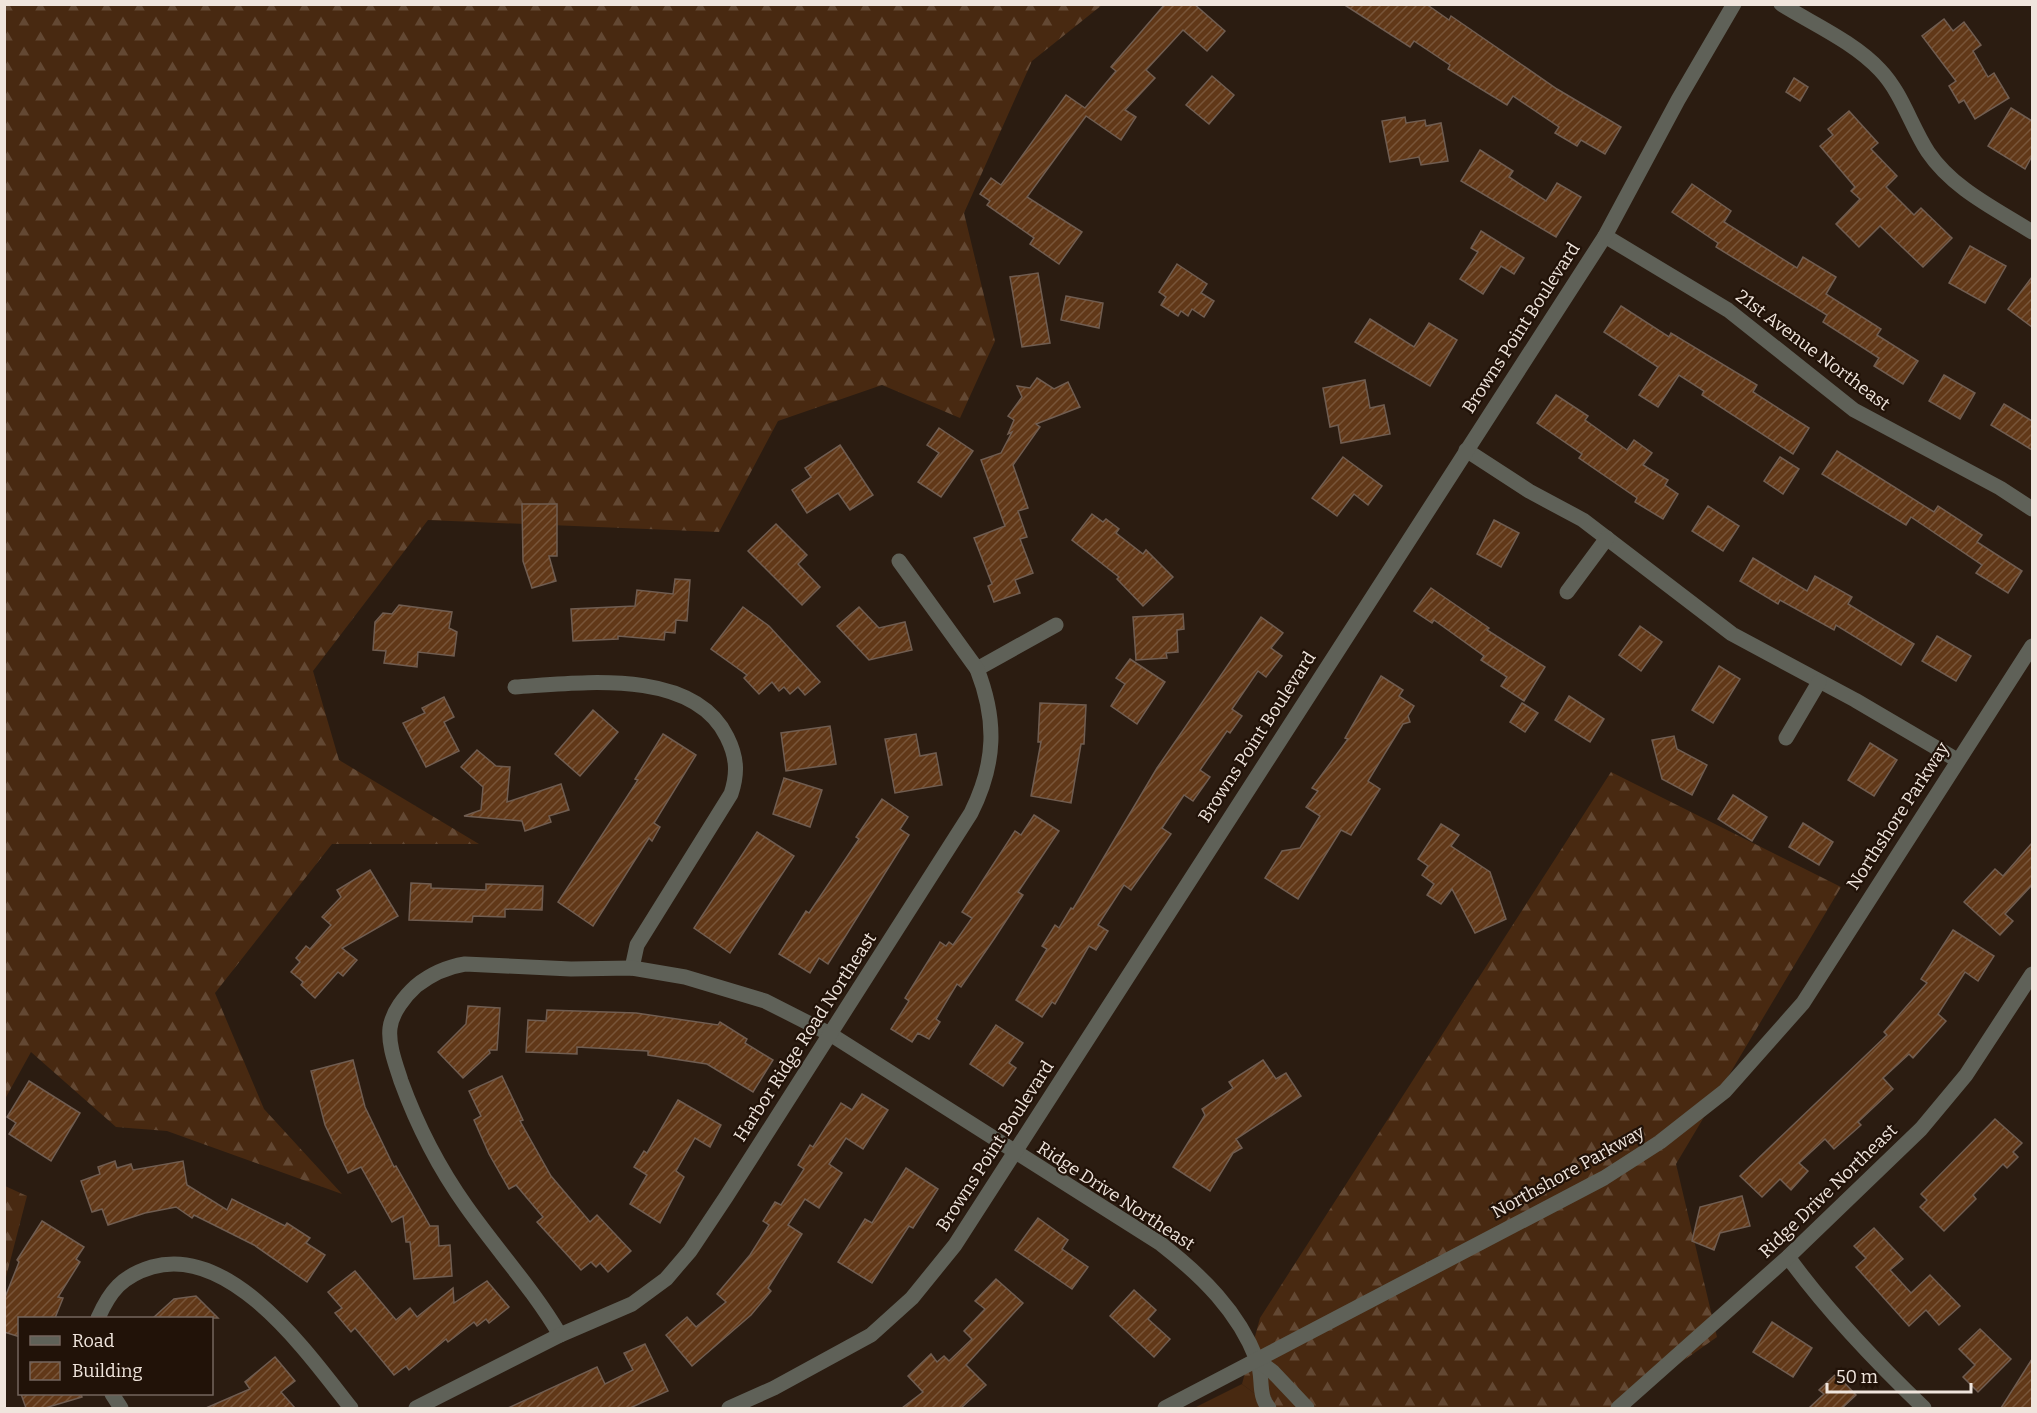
<svg xmlns="http://www.w3.org/2000/svg" width="2037" height="1413" font-family="Bitter,serif">
  <style>
    .grass { fill: #482911 }
    .forest { fill: url(#forest-firs) }
    .building { fill: url(#building-hatch); stroke: #705d51; stroke-width: 1.5 }
    .lines { fill: none; stroke-linecap: round; stroke-linejoin: round }
    .minor { stroke: #5f6158; stroke-width: 15 }
    .labels { text-anchor: middle; dominant-baseline: central; stroke-width: 4.5; stroke-linejoin: round; paint-order: stroke }
    .street-label { font-size: 18px; fill: #f0e5dd; stroke: #211208 }
  </style>
  <defs>
    <pattern id="forest-firs" width="22" height="20" patternUnits="userSpaceOnUse" patternTransform="scale(1.5)"><rect width="22" height="20" fill="#482911"/><path d="M5 1l3.5 6h-7zM16 11l3.5 6h-7z" fill="#634833"/></pattern>
    <pattern id="building-hatch" width="6" height="6" patternUnits="userSpaceOnUse" patternTransform="scale(1.5)"><rect width="6" height="6" fill="#613818"/><path d="M-1 1l2-2M0 6l6-6M5 7l2-2" fill="none" stroke="#785539"/></pattern>
  </defs>
  <rect width="100%" height="100%" fill="#2b1c11"/>
  <path class="grass" d="M1242,1384L1274,1408H1194Z"/>
  <g class="forest">
    <path d="M5,5H1102L1032,61L964,213L995,341L960,418L882,385L778,421L719,532L428,520L313,671L339,760L479,844H332L215,993L264,1109L342,1194L167,1131L116,1127L31,1052L5,1099Z"/>
    <path d="M1611,772L1841,887L1676,1164L1717,1337L1616,1408H1274L1242,1384L1260,1318Z"/>
    <path d="M5,1186L27,1196L5,1281Z"/>
  </g>
  <g class="building">
    <path d="M1165,4H1194L1225,31L1207,51L1183,30L1146,70L1155,78L1125,110L1136,117L1121,140L1086,116L1046,171L1027,197L1082,232L1059,264L1030,244L1034,238L987,205L990,201L980,194L991,178L1001,185L1066,95L1085,108L1116,71L1111,67Z"/>
    <path d="M1343,4H1426L1449,20L1451,16L1557,89L1621,127L1605,154L1581,140L1577,146L1555,133L1559,127L1513,96L1507,105L1448,69L1450,65L1414,41L1410,47Z"/>
    <path d="M1944,19L1953,31L1964,22L1981,45L1973,51L1988,77L1994,73L2009,98L1975,119L1964,100L1959,103L1949,86L1956,81L1922,36Z"/>
    <path d="M1212,76L1234,95L1209,124L1186,105Z"/>
    <path d="M1794,78L1808,87L1800,101L1786,92Z"/>
    <path d="M2011,108L2032,121V156L2025,169L1988,146Z"/>
    <path d="M1849,111L1878,143L1871,149L1897,176L1886,187L1914,215L1921,208L1952,238L1923,267L1880,226L1859,247L1836,224L1860,199L1851,191L1855,187L1820,146L1833,135L1828,129Z"/>
    <path d="M1405,117L1406,123L1425,120L1426,126L1441,123L1448,161L1421,165L1419,157L1390,162L1382,121Z"/>
    <path d="M1480,150L1513,171L1509,177L1546,201L1557,183L1581,197L1556,237L1461,181Z"/>
    <path d="M1692,184L1731,211L1724,222L1797,268L1803,257L1836,277L1826,294L1881,329L1877,335L1918,361L1903,384L1874,366L1879,358L1823,322L1827,315L1716,247L1718,243L1672,212Z"/>
    <path d="M1481,231L1524,258L1514,274L1501,266L1483,294L1460,279L1478,252L1471,248Z"/>
    <path d="M1970,246L2006,266L1985,303L1949,283Z"/>
    <path d="M1177,264L1207,284L1201,293L1214,301L1204,317L1192,309L1188,316L1181,311L1178,316L1161,305L1166,297L1159,292Z"/>
    <path d="M1038,273L1050,343L1022,347L1010,277Z"/>
    <path d="M2032,277V327L2008,309Z"/>
    <path d="M1066,296L1103,303L1099,328L1061,320Z"/>
    <path d="M1621,306L1669,337L1671,333L1757,385L1753,392L1809,428L1793,454L1702,395L1704,391L1679,375L1658,407L1639,395L1658,367L1604,332Z"/>
    <path d="M1370,319L1414,347L1429,323L1457,340L1430,386L1355,342Z"/>
    <path d="M1944,375L1975,393L1960,419L1929,401Z"/>
    <path d="M1037,378L1054,389L1068,382L1080,407L1036,424L1040,427L1013,465L1028,508L1018,511L1027,537L1020,539L1033,573L1015,580L1020,593L994,602L988,586L992,584L974,538L1005,526L981,460L1001,453L1012,432L1008,434L1014,420L1008,416L1022,397L1017,386L1030,388Z"/>
    <path d="M1365,380L1370,408L1384,405L1390,434L1341,443L1338,425L1330,427L1323,388Z"/>
    <path d="M1556,395L1588,416L1585,420L1627,450L1634,440L1652,453L1643,465L1668,480L1665,485L1678,494L1663,519L1635,502L1637,498L1579,458L1582,454L1537,423Z"/>
    <path d="M2004,404L2032,421V450L1991,425Z"/>
    <path d="M939,428L973,451L941,497L918,482L939,453L927,445Z"/>
    <path d="M840,445L873,495L850,510L838,493L807,513L792,490L811,477L805,468Z"/>
    <path d="M1837,451L1934,512L1938,506L1982,535L1977,542L2022,571L2008,593L1976,573L1982,565L1911,517L1906,525L1822,474Z"/>
    <path d="M1343,457L1382,486L1368,505L1354,494L1337,516L1312,498Z"/>
    <path d="M1780,457L1799,469L1783,494L1764,481Z"/>
    <path d="M522,504H557V556H549L556,581L532,588L523,561Z"/>
    <path d="M1708,506L1739,526L1723,551L1692,531Z"/>
    <path d="M1092,514L1103,522L1106,519L1119,529L1116,533L1143,554L1146,550L1173,577L1143,606L1117,579L1119,577L1072,540Z"/>
    <path d="M1494,520L1519,533L1501,567L1477,554Z"/>
    <path d="M776,524L807,555L798,564L820,587L802,605L748,551Z"/>
    <path d="M1753,558L1807,591L1815,576L1852,597L1848,604L1914,644L1901,665L1836,625L1834,630L1780,600L1778,604L1740,581Z"/>
    <path d="M675,579L690,580L687,621L676,620L675,633L665,632L664,640L618,636V639L573,641L571,609L635,606L637,590L673,594Z"/>
    <path d="M1431,588L1489,628L1487,630L1545,667L1524,701L1501,686L1507,677L1481,660L1484,656L1434,620L1432,623L1414,611Z"/>
    <path d="M399,605L452,612L449,628L457,632L454,656L418,652L417,667L384,663L386,651L373,650L375,622L383,613L392,614Z"/>
    <path d="M743,607L769,626L820,682L805,695L798,687L790,694L784,687L779,691L772,682L759,694L744,678L747,675L711,649Z"/>
    <path d="M859,607L879,628L905,622L912,650L869,660L837,626Z"/>
    <path d="M1183,614L1184,629L1177,630L1178,652L1166,653L1167,658L1136,660L1133,617Z"/>
    <path d="M1261,617L1283,633L1271,648L1282,656L1266,677L1258,671L1232,709L1242,716L1230,733L1227,731L1200,770L1210,777L1193,801L1184,795L1162,828L1171,834L1131,890L1124,885L1098,925L1108,931L1096,950L1089,946L1055,1004L1052,1002L1042,1017L1016,1000L1047,949L1042,946L1055,925L1059,928L1071,908L1073,909L1157,768Z"/>
    <path d="M1640,626L1662,642L1641,671L1619,655Z"/>
    <path d="M1937,636L1971,656L1956,681L1922,661Z"/>
    <path d="M1130,659L1165,682L1137,724L1111,706L1125,684L1116,678Z"/>
    <path d="M1719,666L1740,679L1713,723L1692,710Z"/>
    <path d="M1381,676L1403,690L1399,696L1414,706L1408,716L1410,722L1403,724L1368,781L1380,789L1351,835L1341,830L1298,899L1265,878L1282,851L1300,848L1320,816L1306,807L1318,791L1312,788L1348,739L1345,738Z"/>
    <path d="M1569,696L1604,719L1590,742L1555,720Z"/>
    <path d="M444,697L454,717L444,722L459,751L426,767L403,723L425,713L422,708Z"/>
    <path d="M1040,703L1086,705L1084,744H1081L1071,803L1031,796L1041,742H1038Z"/>
    <path d="M1522,703L1538,713L1525,732L1510,722Z"/>
    <path d="M593,710L618,732L580,776L555,754Z"/>
    <path d="M830,726L836,764L786,771L781,733Z"/>
    <path d="M663,734L696,755L654,823L660,827L652,841L649,838L593,926L558,902L638,780L635,779Z"/>
    <path d="M916,734L920,756L936,753L942,785L895,793L885,739Z"/>
    <path d="M1674,736L1677,749L1707,765L1692,795L1662,779L1652,740Z"/>
    <path d="M1870,743L1897,760L1874,796L1848,780Z"/>
    <path d="M477,750L496,766L510,767L507,802L561,784L569,810L549,816L551,822L525,831L522,821L464,816L481,810L483,787L461,767Z"/>
    <path d="M784,778L822,790L810,827L773,814Z"/>
    <path d="M1733,795L1767,817L1752,841L1718,819Z"/>
    <path d="M882,799L908,817L900,829L909,835L828,964L819,958L810,973L779,954L806,911L809,913L859,839L856,837Z"/>
    <path d="M1034,815L1059,831L1018,892L1023,895L994,939L961,987L957,984L936,1019L940,1022L929,1039L918,1033L912,1042L891,1029L909,1001L905,998L940,942L946,946L949,942L953,945L972,918L962,912L1015,831L1021,835Z"/>
    <path d="M1803,823L1833,842L1819,865L1789,847Z"/>
    <path d="M1441,824L1459,835L1451,846L1490,872L1506,919L1475,933L1452,889L1441,904L1427,895L1434,884L1422,875L1428,866L1418,859Z"/>
    <path d="M757,832L794,856L730,953L694,928Z"/>
    <path d="M2032,843V885L2005,914L2013,921L2000,935L1964,902L1995,869L2003,876Z"/>
    <path d="M370,870L398,916L342,948L357,960L343,976L338,972L315,998L301,985L303,982L291,972L300,962L296,958L306,946L310,949L331,925L322,917L341,897L337,890Z"/>
    <path d="M411,883L431,884V888L486,890V884L543,886L542,910L505,909V917L473,916L472,922L409,920Z"/>
    <path d="M1953,930L1994,956L1978,981L1965,972L1938,1014L1946,1021L1913,1058L1909,1054L1883,1078L1893,1089L1858,1122L1861,1125L1834,1149L1825,1139L1799,1163L1808,1171L1791,1190L1780,1179L1762,1197L1740,1176L1887,1035L1884,1032L1927,983L1921,979Z"/>
    <path d="M468,1006L500,1008L497,1050H489L490,1053L463,1078L438,1052L466,1024Z"/>
    <path d="M547,1010L636,1013L718,1025L720,1022L747,1039L745,1043L773,1060L753,1092L707,1064L648,1055V1051L577,1047V1054L526,1052L528,1020L546,1021Z"/>
    <path d="M996,1025L1023,1043L1009,1063L1016,1068L1003,1086L970,1064Z"/>
    <path d="M353,1060L365,1107L394,1167L396,1166L430,1226H438L439,1246L450,1245L452,1276L414,1279L410,1242H406L403,1216L392,1222L361,1167L348,1173L325,1125L311,1071Z"/>
    <path d="M1263,1060L1276,1079L1286,1073L1301,1096L1236,1139L1242,1148L1233,1153L1210,1191L1173,1167L1205,1115L1202,1109L1233,1088L1229,1082Z"/>
    <path d="M502,1076L523,1120L520,1121L551,1176L590,1222L597,1215L631,1251L608,1272L600,1263L596,1267L591,1262L581,1270L537,1222L543,1217L516,1185L509,1189L489,1154L474,1120L481,1116L469,1091Z"/>
    <path d="M29,1081L80,1113L51,1161L9,1134L16,1123L7,1117Z"/>
    <path d="M862,1094L888,1110L863,1149L846,1138L829,1164L842,1173L819,1208L805,1199L788,1225L802,1234L768,1288L771,1291L751,1315L692,1366L666,1335L687,1317L696,1327L726,1302L717,1294L750,1255L769,1225L763,1221L775,1202L781,1205L804,1169L798,1165L810,1145L813,1147L841,1103L852,1110Z"/>
    <path d="M678,1100L721,1125L710,1147L695,1138L676,1171L684,1177L660,1223L630,1204L647,1175L634,1167L644,1151L647,1153Z"/>
    <path d="M1995,1119L2022,1143L2013,1152L2018,1157L2007,1168L2003,1164L1973,1195L1976,1199L1944,1231L1920,1207L1927,1200L1921,1194Z"/>
    <path d="M115,1161L117,1168L131,1164L133,1170L183,1161L187,1185L227,1210L232,1199L285,1226L287,1223L310,1238L306,1243L325,1255L307,1282L254,1245L194,1215L192,1218L176,1207L145,1213L108,1225L102,1209L92,1212L81,1181L100,1174L98,1167Z"/>
    <path d="M906,1168L938,1189L913,1228L909,1226L872,1283L838,1262L865,1219L872,1223Z"/>
    <path d="M1742,1196L1750,1226L1720,1233L1714,1250L1692,1241L1700,1207Z"/>
    <path d="M1038,1218L1068,1240L1062,1249L1088,1267L1072,1289L1015,1250Z"/>
    <path d="M42,1221L84,1247L76,1259L80,1262L58,1297L63,1298L55,1318H20V1337L4,1332V1300L19,1262L17,1260Z"/>
    <path d="M1874,1228L1903,1259L1890,1270L1911,1293L1930,1275L1960,1306L1939,1325L1926,1310L1909,1326L1856,1267L1866,1258L1854,1246Z"/>
    <path d="M355,1271L396,1320L410,1308L417,1317L453,1288L454,1303L487,1281L509,1307L489,1323L486,1319L477,1326L474,1322L448,1342L446,1339L409,1370L406,1366L394,1375L355,1328L351,1332L335,1313L342,1308L328,1292Z"/>
    <path d="M996,1279L1023,1303L966,1365L986,1385L961,1408H902L923,1392L908,1376L931,1354L937,1362L944,1356L949,1361L972,1339L964,1331L985,1309L975,1301Z"/>
    <path d="M1134,1290L1156,1310L1148,1319L1170,1339L1154,1357L1110,1316Z"/>
    <path d="M196,1296L218,1318H153L174,1299Z"/>
    <path d="M1772,1322L1812,1348L1793,1377L1753,1352Z"/>
    <path d="M1980,1329L2011,1359L1978,1392L1963,1377L1975,1365L1959,1349Z"/>
    <path d="M645,1344L668,1391L630,1408H508L597,1367L605,1384L633,1370L624,1353Z"/>
    <path d="M275,1357L295,1381L281,1392L295,1408H206L250,1389L245,1382Z"/>
    <path d="M2032,1359V1408H2001Z"/>
    <path d="M1836,1374L1856,1395L1842,1408H1809L1824,1394L1819,1390Z"/>
    <path d="M21,1394H81L82,1397L45,1408H26Z"/>
  </g>
  <g class="lines">
    <g class="minor">
      <path d="M1781,4C1813,24 1854,42 1880,70C1902,93 1911,126 1928,152C1953,189 1996,209 2032,232"/>
      <path d="M1605,236L1728,310L1854,410L2000,488L2032,509"/>
      <path d="M1466,450L1529,491L1583,520L1732,634L1855,700L1957,760"/>
      <path d="M1567,592L1607,538"/>
      <path d="M977,669L1056,625"/>
      <path d="M515,687C579,683 693,667 727,737C737,757 738,773 731,794L637,945L632,968"/>
      <path d="M1786,738L1819,682"/>
      <path d="M1788,1257C1828,1312 1875,1361 1924,1408"/>
      <path d="M98,1318C110,1291 122,1276 152,1267C232,1244 309,1355 351,1408"/>
      <path d="M560,1335C533,1289 497,1250 466,1206C439,1168 417,1125 401,1081C396,1065 388,1045 390,1028C392,1012 405,996 416,986C431,974 446,967 465,964L571,969L632,968L685,977L765,1001L830,1034L1161,1244C1202,1276 1238,1311 1257,1360C1264,1376 1257,1395 1269,1408"/>
      <path d="M1258,1361L1272,1371L1307,1408"/>
      <path d="M112,1394L121,1408"/>
      <path d="M416,1408L560,1335L632,1304L666,1279L690,1251L726,1197L971,813C996,763 997,720 977,669L899,561"/>
      <path d="M729,1408L774,1388L871,1335L912,1298L955,1245L1605,236L1678,100L1734,4"/>
      <path d="M1165,1408L1604,1178L1660,1142L1725,1091L1803,1003L2032,646"/>
      <path d="M1618,1408L1788,1257L1921,1129L1966,1075L2032,974"/>
    </g>
  </g>
  <g class="labels">
    <g class="street-label">
      <text transform="translate(1521 328) rotate(-57)">Browns Point Boulevard</text>
      <text transform="translate(1813 350) rotate(37)">21st Avenue Northeast</text>
      <text transform="translate(1257 737) rotate(-57)">Browns Point Boulevard</text>
      <text transform="translate(1898 816) rotate(-57)">Northshore Parkway</text>
      <text transform="translate(805 1037) rotate(-57)">Harbor Ridge Road Northeast</text>
      <text transform="translate(995 1146) rotate(-57)">Browns Point Boulevard</text>
      <text transform="translate(1568 1172) rotate(-29)">Northshore Parkway</text>
      <text transform="translate(1828 1191) rotate(-44)">Ridge Drive Northeast</text>
      <text transform="translate(1116 1196) rotate(33)">Ridge Drive Northeast</text>
    </g>
  </g>
  <rect width="2037" height="1413" fill="none" stroke="#f0e5dd" stroke-width="12"/>
  <rect x="18" y="1317" width="195" height="78" fill="#211208" stroke="#74665d" stroke-width="1.5"/>
  <rect x="30" y="1336" width="30" height="9" fill="#5f6158" stroke="#74665d" stroke-width="1.5"/>
  <text x="72" y="1347" font-size="18" fill="#f0e5dd">Road</text>
  <rect x="30" y="1362" width="30" height="18" fill="url(#building-hatch)" stroke="#74665d" stroke-width="1.5"/>
  <text x="72" y="1377" font-size="18" fill="#f0e5dd">Building</text>
  <path d="M1827 1383v9h144v-9" fill="none" stroke="#f0e5dd" stroke-width="3"/>
  <text x="1836" y="1383" font-size="18" fill="#f0e5dd" stroke="#211208" stroke-width="4.5" paint-order="stroke">50 m</text>
</svg>
